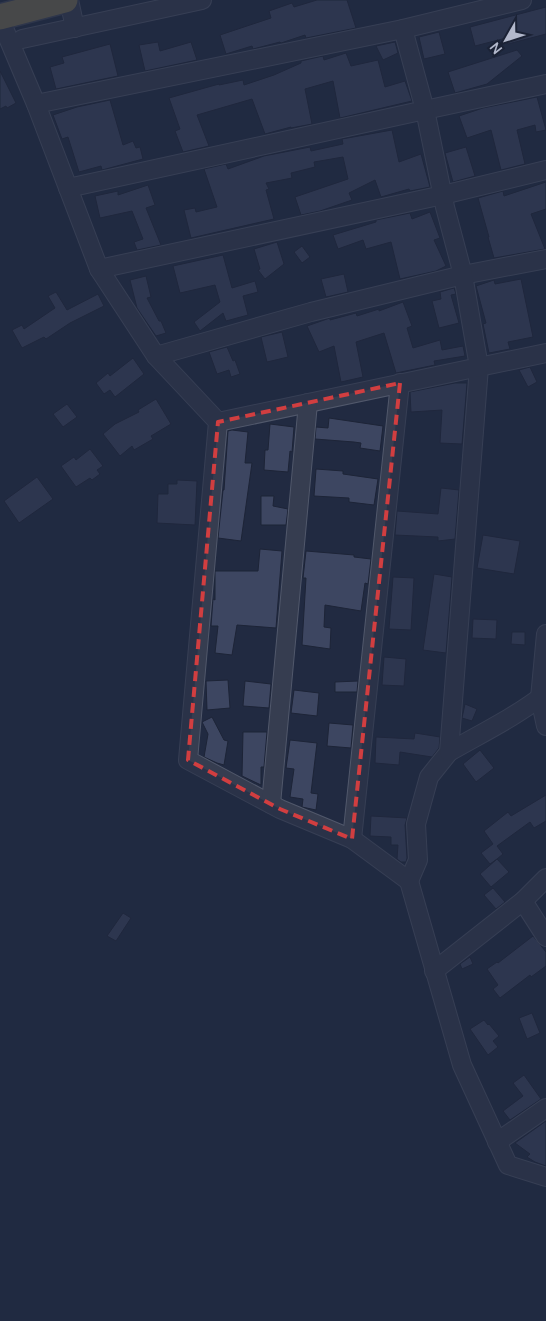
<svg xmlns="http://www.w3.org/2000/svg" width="546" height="1321" font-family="Manrope,sans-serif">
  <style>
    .building { fill: #3d4661; stroke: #1d2437 }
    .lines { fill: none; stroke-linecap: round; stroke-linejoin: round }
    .minor-casing { stroke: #51586b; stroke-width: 20 }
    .highway-casing { stroke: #3e4558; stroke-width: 28 }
    .minor { stroke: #363d50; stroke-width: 18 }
    .highway { stroke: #776e52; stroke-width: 25 }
    .marked { fill: none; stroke: #d13e40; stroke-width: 4; stroke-dasharray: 10 6; stroke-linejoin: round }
  </style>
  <rect width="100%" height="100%" fill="#212a41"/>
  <g class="building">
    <path d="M317,0H347L356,28L306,38L305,35L281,43L280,42L253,49L252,46L226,54L220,35L271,18L269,11L292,3L294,7Z"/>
    <path d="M546,7V34L508,44L506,38L475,46L470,27Z"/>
    <path d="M439,32L445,54L424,59L419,37Z"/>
    <path d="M158,42L160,51L191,42L197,60L145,71L139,45Z"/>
    <path d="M395,42L398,53L383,60L376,46Z"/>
    <path d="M110,44L118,76L56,89L50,67L64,63L62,57Z"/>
    <path d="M517,50L522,56L487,84L455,93L448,72Z"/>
    <path d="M346,53L351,66L378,60L385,87L405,81L412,101L340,118L333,81L305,89L312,124L291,128V127L265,134L252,99L197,115L209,146L183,152L175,131L180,129L169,98L219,84V85L243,80L244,85L274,75L301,63V61L323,56L324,60Z"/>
    <path d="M0,71L16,103L7,108L6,106L0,109Z"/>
    <path d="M537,97L546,130L536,132L535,125L517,130L525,164L501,170L491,130L467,138L459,116L483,108Z"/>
    <path d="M110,100L123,145L133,141L136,148L140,147L143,159L102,170L101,166L79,172L68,137L62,139L53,115L77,107Z"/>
    <path d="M392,130L399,162L421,154L430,187L410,191L409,189L381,197L375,180L349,193L352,200L320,211L301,215L295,197L348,179L343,157L314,162L315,167L291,173L292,178L266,183L269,189L266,190L274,219L191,238L184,210L195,208L196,212L217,207L204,169L226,164L228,169L264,156L310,147L311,151L343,144L342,139Z"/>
    <path d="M466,147L475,176L453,182L445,153Z"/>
    <path d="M546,182V209L531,214L545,249L494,258L488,237H489L478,198L503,191L504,196Z"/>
    <path d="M148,185L155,205L146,208L161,245L137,250L134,242L143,239L132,211L100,218L95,196L118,191V195Z"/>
    <path d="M430,212L440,238L434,240L446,266L436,271L400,279L391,242L366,249L363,240L338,249L333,235L376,222V220L410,213L412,219Z"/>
    <path d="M277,242L284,264L265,279L258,270L260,269L254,249Z"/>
    <path d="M302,246L310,257L302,263L294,252Z"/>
    <path d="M223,255L232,288L255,281L258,292L243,296L248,315L226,321L223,313L200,331L194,322L220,302L215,285L180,293L173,266Z"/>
    <path d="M344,274L348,292L326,297L321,279Z"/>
    <path d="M146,276L151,297L147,298L159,321H161L166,333L156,336L137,308L130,280Z"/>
    <path d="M521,279L533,337L508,342L510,349L489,353L483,324L486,323L476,286L494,280L495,284Z"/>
    <path d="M454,288L456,294L451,295L459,323L439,328L432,301L441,299L440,292Z"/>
    <path d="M56,292L67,310L98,294L104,306L70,323L46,339L44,337L22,348L12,330L22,325L24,329L55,308L48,296Z"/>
    <path d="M403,302L412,326L407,328L413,348L440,340L442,350L463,346L465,356L434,361L435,365L396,373L384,333L356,342L363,377L341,382L334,346L319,352L307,326L330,318V320L356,313L357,316L379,309V311Z"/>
    <path d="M282,332L288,357L267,362L261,337Z"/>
    <path d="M227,347L233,361L235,360L240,374L231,377L229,370L217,374L209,352Z"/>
    <path d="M133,358L144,374L115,397L110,390L104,394L96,383L108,373L110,376Z"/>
    <path d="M530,367L537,382L528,387L519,370Z"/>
    <path d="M455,383H467L462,444L440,443L442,410L411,412L410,392Z"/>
    <path d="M156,399L171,424L151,436L153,439L134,450L132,446L120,456L103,434L115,424L139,412L138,410Z"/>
    <path d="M67,404L77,417L63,427L53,414Z"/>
    <path d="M329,418L383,426L380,451L360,448L361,443L354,442L315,439L316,427L328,428Z"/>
    <path d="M270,424L294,427L292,452L290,451L288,472L264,470L265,450H268Z"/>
    <path d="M232,430L248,432L245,463H252L241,541L218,538L223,490H224L228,431Z"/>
    <path d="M90,449L103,466L97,470L100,474L92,480L90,478L76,487L61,466L74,457L76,460Z"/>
    <path d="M316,469L343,471V474L378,479L374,505L349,502V498L314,496Z"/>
    <path d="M37,477L53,499L19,523L4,501Z"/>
    <path d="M177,480L197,481L195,525L157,523L158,494H168V484H177Z"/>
    <path d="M441,488L459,490L455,539L438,541V537L395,535L397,511L438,514Z"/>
    <path d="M261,496H274L273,506L288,509L286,525H261Z"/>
    <path d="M483,535L520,541L514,574L477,568Z"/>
    <path d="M260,549L282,551L276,628L237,625L232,655L215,653L218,626H211L213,599L215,600V571H258Z"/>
    <path d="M306,551L354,555V557L371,559L368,584L365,583L361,611L325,605L324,627L331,628L330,649L302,645L306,578H303Z"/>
    <path d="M434,574L452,577L446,653L423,650Z"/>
    <path d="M393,577L414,578L411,630L389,629Z"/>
    <path d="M473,619L497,620L496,639L472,638Z"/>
    <path d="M512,632H525V645L511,644Z"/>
    <path d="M384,657L406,659L404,686L382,685Z"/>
    <path d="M228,680L230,708L207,710L206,681Z"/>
    <path d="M245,681L271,684L269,708L243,706Z"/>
    <path d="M358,681L357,692H335V682Z"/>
    <path d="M294,690L319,693L317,716L291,713Z"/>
    <path d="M465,704L477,709L472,721L462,718Z"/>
    <path d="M212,717L224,740L228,741L224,765L217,763L204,757L208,734L202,722Z"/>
    <path d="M329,723L353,725L351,748L327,746Z"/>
    <path d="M243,732H267L264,767H261V785L242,776Z"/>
    <path d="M415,733L440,737L439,748L432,757L400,752L399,765L375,763L376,737L414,739Z"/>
    <path d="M290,740L317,743L311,793L318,794L316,810L302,807L303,799L290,797L294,769L286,768Z"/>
    <path d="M480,750L494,768L476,782L463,764Z"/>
    <path d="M546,795V821L534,828L530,822L497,846L503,854L497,859L509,872L491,887L480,874L497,859L490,864L481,853L493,844L484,831L508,812L511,816Z"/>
    <path d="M371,816L407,818L405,825L407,858L406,862H401L397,859L398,845H391V837L370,836Z"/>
    <path d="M493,888L505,902L496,909L484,895Z"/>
    <path d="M123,913L131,918L116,941L107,936Z"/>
    <path d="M533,936L546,952V966L531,977L530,975L500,998L493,989L498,985L487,969L497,962L498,963Z"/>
    <path d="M470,957L473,964L462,969L460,964Z"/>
    <path d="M532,1013L540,1033L527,1039L519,1018Z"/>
    <path d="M484,1020L488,1025L489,1024L499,1036L493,1041L498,1047L488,1055L470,1029Z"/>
    <path d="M524,1075L541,1099L510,1120L503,1111L523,1096L513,1083Z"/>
    <path d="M546,1121V1166L535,1162L527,1157L530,1154L515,1143Z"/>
  </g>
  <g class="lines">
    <g class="minor-casing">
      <g id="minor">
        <path d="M69,0L75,28"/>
        <path d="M0,19L36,104L99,269L156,356L218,422L188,760L280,809L352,839L409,881L418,860L416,824L429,777L449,752L479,367L546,353"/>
        <path d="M22,39L202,0"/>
        <path d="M546,84L425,110L445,207L463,275L546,259"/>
        <path d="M36,104L403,29L522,0"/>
        <path d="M68,188L425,110L403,29"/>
        <path d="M99,269L443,195L546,170"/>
        <path d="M156,356L311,312L463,275L479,367L218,422"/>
        <path d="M546,634L540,698L546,726"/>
        <path d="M449,752C482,733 517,716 546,693"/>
        <path d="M271,804L308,403"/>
        <path d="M352,839L400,383"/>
        <path d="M409,881L462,1065L508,1165L546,1177"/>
        <path d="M523,901L546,937"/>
        <path d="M434,971L523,901L546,878"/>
        <path d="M497,1142L546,1108"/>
      </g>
    </g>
    <g class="highway-casing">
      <path id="highway" d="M0,17L65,0"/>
    </g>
    <use href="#minor" class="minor"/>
    <use href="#highway" class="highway"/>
  </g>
  <path d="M0 0H546V1321H0ZM400,383L352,839L280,809L188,760L218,422Z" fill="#212a41" fill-opacity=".55" fill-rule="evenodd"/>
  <path class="marked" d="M400,383L352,839L280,809L188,760L218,422Z"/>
  <g transform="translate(506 40) rotate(231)" stroke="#1b2235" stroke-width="4" paint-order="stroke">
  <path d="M0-4L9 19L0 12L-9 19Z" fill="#b2b8cb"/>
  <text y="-8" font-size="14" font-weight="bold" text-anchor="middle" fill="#b2b8cb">N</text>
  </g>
</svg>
